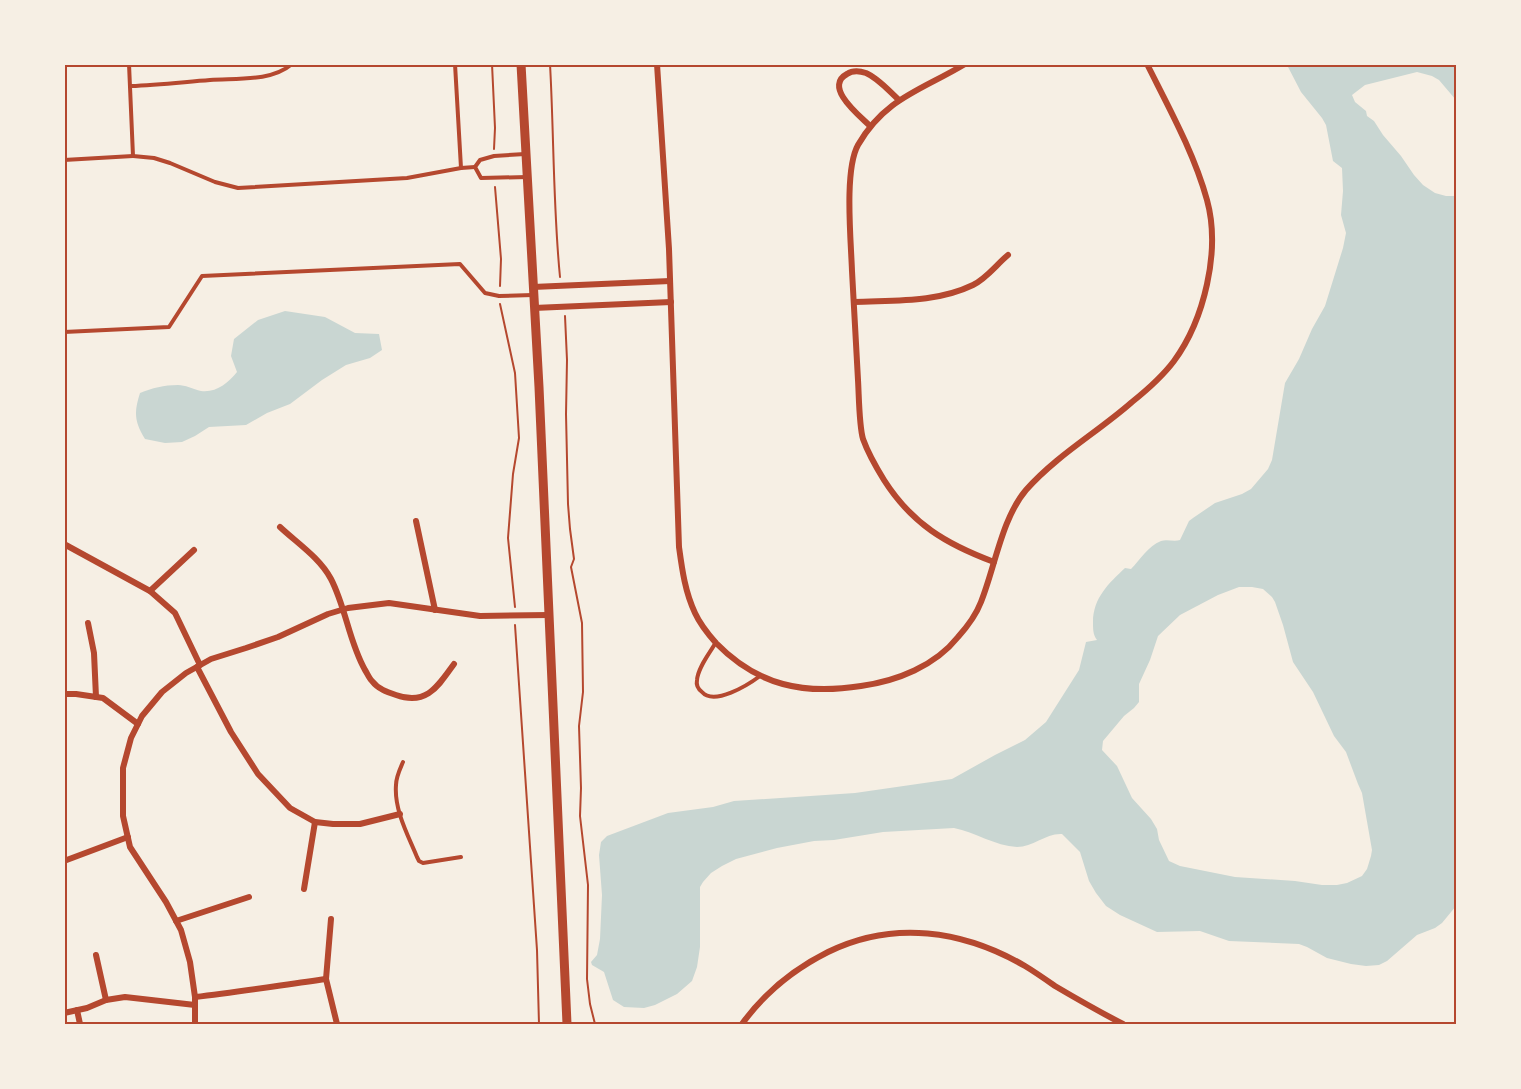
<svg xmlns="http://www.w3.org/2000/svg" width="1521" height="1089" font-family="'Roboto Condensed',sans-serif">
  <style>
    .water { fill: #c9d6d2; fill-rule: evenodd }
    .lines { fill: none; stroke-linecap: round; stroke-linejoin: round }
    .path { stroke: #b5482f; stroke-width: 2 }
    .service { stroke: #b5482f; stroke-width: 4 }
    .minor { stroke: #b5482f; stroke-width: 6 }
    .tertiary { stroke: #b5482f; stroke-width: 9 }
    .neatline { fill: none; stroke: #b5482f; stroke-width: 2 }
  </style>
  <rect width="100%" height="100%" fill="#f6efe4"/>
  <g class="water">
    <path d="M1287,65H1456V100L1439,80L1432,76L1417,72L1365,85L1352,95L1355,102L1366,111L1367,116L1374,121L1383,135L1401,156L1414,175L1423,185L1435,193L1446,196H1456V906L1442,923L1435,928L1417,935L1387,961L1379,965L1366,966L1351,964L1327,958L1307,947L1299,944L1229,941L1200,931L1157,932L1120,915L1106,906L1096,893L1089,881L1080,852L1062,834C1046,833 1033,847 1017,847C995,846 975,832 954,828L883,832L834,840L814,841L777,848L736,859L722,866L711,873L703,882L700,887V947L697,967L692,981L677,994L655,1005L644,1008L624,1007L613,1000L604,972L592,965L591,962L597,955L600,939L602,895L599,855L601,842L607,836L668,813L713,807L734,801L855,793L952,779L995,755L1025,740L1046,722L1079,670L1086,642L1097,640C1093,635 1093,629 1093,622C1093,598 1109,583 1125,568L1131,569C1140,560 1148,546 1161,541C1167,539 1174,542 1180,540L1189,521L1193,518L1215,503L1242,494L1251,489L1268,469L1272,460L1285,383L1299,359L1312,329L1325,306L1343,248L1346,233L1341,215L1343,191L1342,168L1333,161L1326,125L1322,118L1301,92ZM1239,587H1252L1263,589L1272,597L1275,602L1283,625L1293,662L1313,692L1334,736L1346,752L1358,784L1362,793L1372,850L1371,856L1367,869L1362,876L1347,883L1337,885H1322L1295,881L1235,877L1180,866L1169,861L1159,840L1157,829L1151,819L1132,798L1117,766L1102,750L1103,741L1124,716L1134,708L1139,702V684L1150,660L1158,636L1180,615L1218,595Z"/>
    <path d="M285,311L325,317L355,333L379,334L382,350L370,358L346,365L322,380L290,404L267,413L246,425L209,427L195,436L182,442L165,443L145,439C134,421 134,412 140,393C152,388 164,385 178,385C185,385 193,389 201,391C216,393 228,383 237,372L231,356L234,339L258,320Z"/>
  </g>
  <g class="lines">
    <g class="path">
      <path d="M492,64L495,128L494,149"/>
      <path d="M550,64C554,135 553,207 560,277"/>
      <path d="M495,187L501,259L500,286"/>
      <path d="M500,304L515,373L519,438L513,474L508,538L515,607"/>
      <path d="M565,316L567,360L566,414L568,504L570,529L574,559L571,567L582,623L583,692L579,726L581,788L580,816L588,885L587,979L590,1004L595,1024"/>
      <path d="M515,625L537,950L539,1024"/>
    </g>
    <g class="service">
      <path d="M129,64L133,156L154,158L170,163L215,182L238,188L407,178L461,168L475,167"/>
      <path d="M455,64L461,168"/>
      <path d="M131,86C157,85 184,82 210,80C236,78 271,82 292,64"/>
      <path d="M525,154L494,156L480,160L475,167L481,178L527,177"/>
      <path d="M64,160L133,156"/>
      <path d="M64,332L169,327L202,276L460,264L485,293L499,296L533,295"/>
      <path d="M716,642C710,653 698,667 697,680C696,685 698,689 702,692C714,706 748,685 760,676"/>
      <path d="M403,762C400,769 396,777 396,785C394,810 408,835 417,857L419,861L423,863L461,857"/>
    </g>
    <g class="minor">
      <path d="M657,64L669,249L679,547C682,569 685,592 695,613C700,624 708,634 716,643C758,686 804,695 861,686C897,681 935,666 958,637C967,627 976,615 981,602C995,567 1002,518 1026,490C1057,455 1098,432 1132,402C1147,390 1162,377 1174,361C1204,320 1221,251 1207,200C1194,153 1169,108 1147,64"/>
      <path d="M965,64C922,90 885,98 858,145C844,170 851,241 852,271C854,307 856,344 858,380C859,396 859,425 863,439C868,453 876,467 884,480C912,524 946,544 994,562"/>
      <path d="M870,126C860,116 823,87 847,74C853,70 860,71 866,73C878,78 889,91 899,100"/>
      <path d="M533,287L670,281"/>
      <path d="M854,302C894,300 936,303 973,285C987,278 996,265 1008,255"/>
      <path d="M534,308L671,302"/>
      <path d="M416,521L435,610"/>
      <path d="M280,527C297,543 320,558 331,579C346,608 349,642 365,670C367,673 369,678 372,681C378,689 387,692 396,695C427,706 438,686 454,664"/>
      <path d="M64,544L150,591L175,613L200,665"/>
      <path d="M150,591L194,550"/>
      <path d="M88,623L94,653L96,697"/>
      <path d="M197,667L231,732L258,774L290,808L315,822L333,824H360L400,814"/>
      <path d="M64,694H76L103,698L138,724"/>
      <path d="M64,861L128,837"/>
      <path d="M304,889L315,822"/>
      <path d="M331,919L326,979L337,1024"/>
      <path d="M176,921L249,897"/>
      <path d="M96,955L106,1000"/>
      <path d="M195,997C239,992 282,985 326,979"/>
      <path d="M77,1010L80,1024"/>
      <path d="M64,1013L87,1008L106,1000L125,997L195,1005"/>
      <path d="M195,1024V997L190,962L181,930L166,902L130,847L123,816V768L131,738L142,716L162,692L186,673L211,659L246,648L278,637L328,614L348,608L389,603L480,616L549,615"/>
      <path d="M742,1024C765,992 792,970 828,952C893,920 963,930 1025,966C1035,972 1045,979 1055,986C1077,999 1100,1012 1123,1024"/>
    </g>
    <path class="tertiary" d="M521,64L539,387L567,1024"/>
  </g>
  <rect width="1521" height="1089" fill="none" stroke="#f6efe4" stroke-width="132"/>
  <rect x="66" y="66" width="1389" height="957" class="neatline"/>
</svg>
